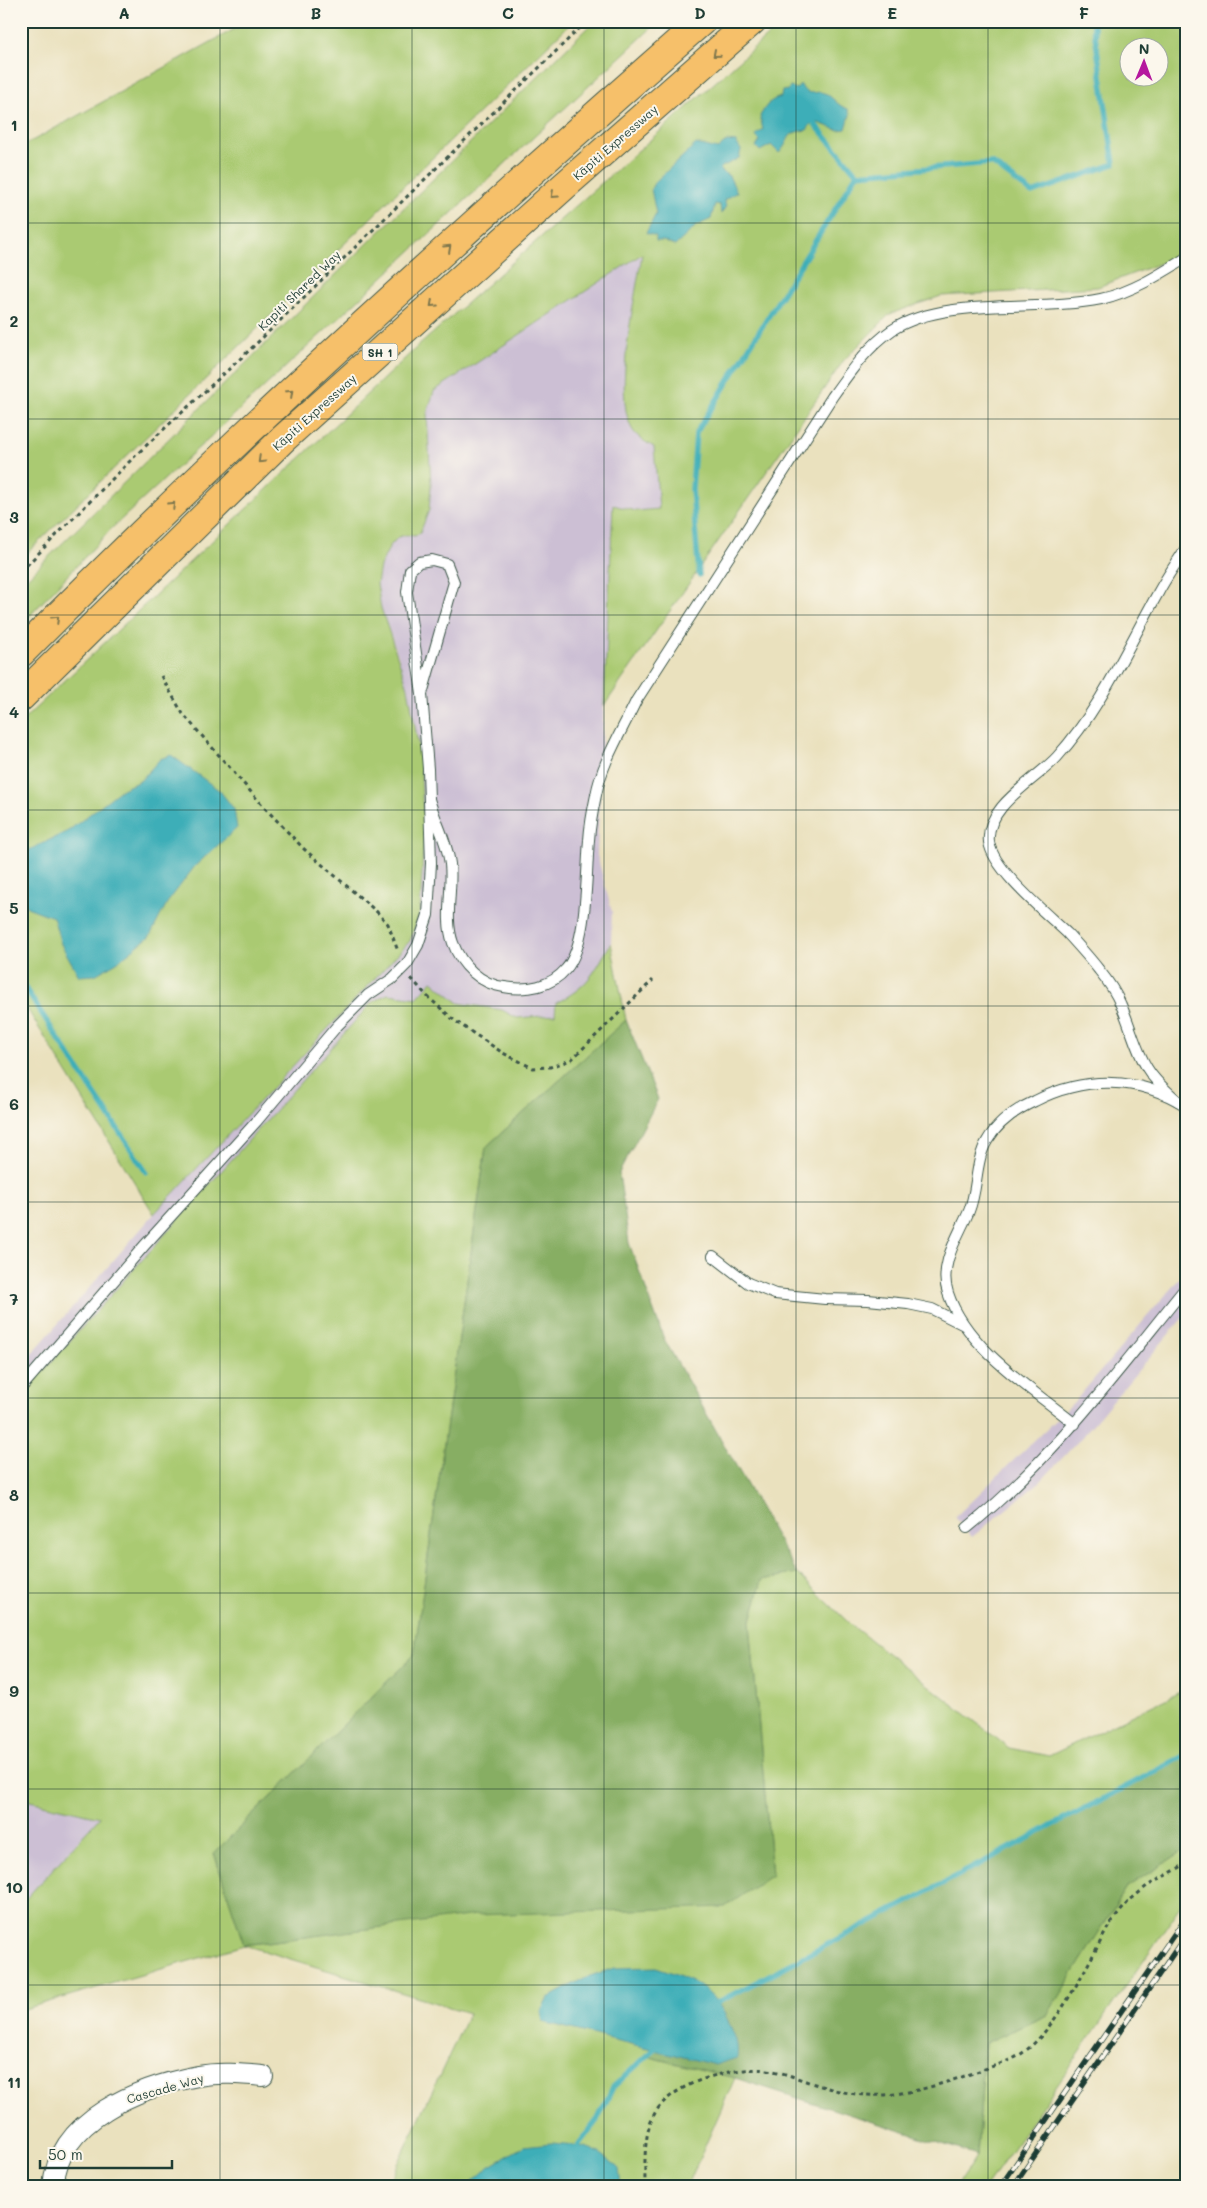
<svg xmlns="http://www.w3.org/2000/svg" width="1207" height="2208" font-family="Mali,sans-serif">
  <style>
    .industrial { fill: #ccbfd4 }
    .green { fill: #aaca72; stroke: #648453; fill-rule: evenodd }
    .forest { fill: #87ae64; stroke: #53764c }
    .water { fill: #3eaeb8; stroke: #2e7676 }
    .lines { fill: none; stroke-linecap: round; stroke-linejoin: round }
    .stream { stroke: #3eaeb8; stroke-width: 5.5 }
    .service-casing { stroke: #3d5649; stroke-width: 12 }
    .minor-casing { stroke: #3d5649; stroke-width: 22 }
    .motorway-casing { stroke: #3d5649; stroke-width: 30 }
    .path { stroke: #3d5649; stroke-width: 3; stroke-dasharray: 4 4; stroke-linecap: butt }
    .service { stroke: #fff; stroke-width: 10 }
    .minor { stroke: #fff; stroke-width: 20 }
    .motorway { stroke: #f6c06b; stroke-width: 28 }
    .rail-casing { stroke: #1f3d34; stroke-width: 5.5 }
    .rail { stroke: #fbf7ec; stroke-width: 4; stroke-dasharray: 11; stroke-linecap: butt }
    .oneway { stroke: #80784d }
    .grid { fill: none; stroke: #1f3d34; stroke-width: 1; stroke-opacity: 0.55 }
    .labels { text-anchor: middle; dominant-baseline: central; stroke-width: 4; stroke-linejoin: round; paint-order: stroke }
    .shield { fill: #fbf7ec; stroke: #61756b; stroke-width: 1 }
    .shield-label { font-size: 11px; font-weight: bold; fill: #1f3d34 }
    .street-label { font-size: 12px; fill: #1f3d34; stroke: #fbf7ec }
    .neatline { fill: none; stroke: #1f3d34; stroke-width: 2 }
    .grid-label { font-size: 16px; text-anchor: middle; font-weight: bold; fill: #1f3d34 }
  </style>
  <rect width="100%" height="100%" fill="#fbf7ec"/>
  <filter id="ink" filterUnits="userSpaceOnUse"><feTurbulence type="fractalNoise" baseFrequency=".02" numOctaves="2"/><feDisplacementMap in="SourceGraphic" scale="10" xChannelSelector="R" yChannelSelector="G"/><feConvolveMatrix kernelMatrix="1 2 1 2 8 2 1 2 1" color-interpolation-filters="sRGB"/></filter>
  <filter id="wash" filterUnits="userSpaceOnUse"><feTurbulence type="fractalNoise" baseFrequency=".0096" numOctaves="4" result="noise"/><feDisplacementMap in="SourceGraphic" scale="20" xChannelSelector="R" yChannelSelector="G"/><feGaussianBlur stdDeviation="1.12" result="paint"/><feColorMatrix in="noise" values="0 0 0 0 0 0 0 0 0 0 0 0 0 0 0 0 0 1.4 0 .05"/><feComposite in="paint" operator="in"/></filter>
  <g filter="url(#wash)">
    <rect width="100%" height="100%" fill="#eae1be"/>
    <g class="industrial">
      <path d="M642,254L626,354L643,441L654,446L659,510L636,511L613,505L597,855L612,912L611,943L590,980L571,995L556,1003L555,1015L517,1018L502,1010L459,1003L432,982L417,998L388,994L372,1002L21,1396V1366L154,1214L361,994L399,658L381,608L377,584L380,566L390,546L398,537L406,535L415,536L431,484L427,414L433,391Z"/>
      <path d="M1186,1271V1314L1082,1437L1041,1481L972,1537L955,1517L1076,1400Z"/>
      <path d="M21,1799L101,1817L21,1904Z"/>
    </g>
    <g class="green">
      <path d="M249,21H573L21,559V147Z"/>
      <path d="M594,21H659L112,528L21,625V584Z"/>
      <path d="M784,21H1186V243L1171,259L1098,287L941,296L890,314L844,360L604,706L613,505L636,511L659,509L654,447C645,442 635,436 631,427C613,391 636,295 642,254L434,391L427,414L431,484L429,510L420,533L415,536L406,535L398,537L390,546L380,566L377,584L381,608L408,688L420,754L424,833L420,913L410,941L154,1214L21,999V722L415,349ZM1130,48H1160V78H1130Z"/>
      <path d="M611,943L626,1020L486,1147L414,1655L214,1853L244,1945L772,1875L750,1624L762,1580L797,1573L851,1625L1009,1748L1049,1756L1186,1689V1755L704,2010L647,2056L735,2078L687,2187H343L390,2181L469,2013L244,1945L21,2010V1904L100,1817L21,1799V1396L372,1002L388,994L417,998L432,981L459,1003L502,1010L517,1018L555,1015L556,1003C589,986 593,974 611,943Z"/>
      <path d="M1186,1849V1899L986,2187H956L977,2155L985,2043L1047,2015L1127,1887Z"/>
    </g>
    <g class="forest">
      <path d="M626,1020L658,1099L619,1173L629,1243L664,1339L797,1573L762,1580L750,1624L772,1875L725,1907L476,1915L244,1945L214,1853L414,1655L486,1147Z"/>
      <path d="M1186,1755V1849L1127,1887L1047,2015L985,2043L977,2155L735,2078L646,2056L704,2010Z"/>
    </g>
    <g class="water">
      <path d="M800,84C802,86 802,88 804,90C811,96 817,90 824,93C834,97 837,106 848,109L850,115L846,129L838,130L813,121L807,130C783,133 793,138 779,153L771,145L760,151L756,147L760,141L755,135L763,130L760,116C766,106 769,100 781,97L782,91L788,90L790,87L797,89Z"/>
      <path d="M727,141L736,142L741,150L739,158L720,168V170L729,176L737,192L724,200L726,206L721,214L720,205L715,204L711,219L696,226L675,246L663,241H656V236L646,233L656,214L651,189L654,183L696,144L718,149Z"/>
      <path d="M171,755L220,791L234,809L237,828L195,866L167,903L150,936L117,962L95,975L79,976L61,944L53,917L27,907L21,897V865L29,850L68,831L122,789L140,781L160,759Z"/>
      <path d="M656,1967C691,1978 715,1989 730,2025C735,2037 739,2044 737,2058L715,2065L543,2022L541,2012L548,1998L584,1978L614,1968Z"/>
      <path d="M551,2143C583,2145 596,2146 619,2169L621,2187H466L489,2167L524,2146Z"/>
    </g>
    <g class="lines">
      <g class="stream">
        <path d="M808,116L857,174"/>
        <path d="M857,174L992,163L1032,193L1114,164L1093,21"/>
        <path d="M699,575L692,489L696,433L857,174"/>
        <path d="M21,982L146,1172"/>
        <path d="M711,2006L1186,1755"/>
        <path d="M579,2144L598,2119L613,2087L658,2046"/>
      </g>
    </g>
  </g>
  <g filter="url(#ink)">
    <g class="lines">
      <g class="service-casing">
        <g id="service">
          <path d="M429,799C435,821 447,841 450,864C453,889 444,918 453,943C461,965 480,984 504,987C527,991 551,987 566,969C588,944 586,872 589,840C590,825 593,809 596,795C602,762 622,731 636,701L832,397C849,373 867,347 892,330C945,296 1038,312 1101,299C1132,292 1159,275 1186,258"/>
          <path d="M1178,1101C1167,1091 1155,1082 1147,1068C1135,1048 1131,1027 1121,1005C1116,993 1108,981 1099,970C1089,957 1078,945 1067,933C1046,913 993,870 989,842C985,806 1035,781 1057,757C1101,708 1126,650 1158,593C1166,578 1176,563 1186,548"/>
          <path d="M713,1256L748,1283L775,1294L825,1299L868,1300L908,1304L932,1309L964,1325"/>
          <path d="M21,1388L144,1246L256,1122L337,1026L368,995L392,979L407,964L418,945L428,915L431,863L428,769L422,694L407,592L410,570L419,562L432,560L447,564L454,582L422,694"/>
          <path d="M1075,1424C1032,1389 966,1348 948,1293C938,1265 959,1235 969,1211C978,1189 975,1161 987,1141C998,1122 1015,1110 1035,1101C1084,1076 1139,1076 1186,1106"/>
          <path d="M967,1528C1053,1459 1117,1372 1186,1287"/>
        </g>
      </g>
      <g class="minor-casing">
        <path id="minor" d="M53,2187C58,2118 140,2087 198,2076C219,2072 241,2074 263,2076"/>
      </g>
      <g class="motorway-casing">
        <g id="motorway">
          <path d="M21,653C239,433 469,226 702,21"/>
          <path d="M21,697L283,439L563,187L752,21"/>
        </g>
      </g>
      <g class="path">
        <path d="M21,571L137,454L255,345L587,21"/>
        <path d="M161,676L183,714L264,807L304,849L377,912L388,924L398,951"/>
        <path d="M411,978L427,996L455,1021L503,1053L533,1068L550,1067L571,1060L653,980"/>
        <path d="M645,2187C645,2163 643,2134 655,2113C673,2082 734,2066 767,2070C784,2072 801,2080 818,2085C833,2090 850,2094 866,2095C906,2097 942,2084 979,2071C993,2066 1009,2062 1021,2054C1057,2030 1089,1961 1110,1924L1129,1901L1147,1886L1186,1864"/>
      </g>
      <use href="#service" class="service"/>
      <use href="#minor" class="minor"/>
      <use href="#motorway" class="motorway"/>
      <g class="rail-casing">
        <g id="rail">
          <path d="M1000,2187L1186,1917"/>
          <path d="M1013,2187L1186,1935"/>
        </g>
      </g>
      <use href="#rail" class="rail"/>
    </g>
    <defs><path id="oneway-chevron" d="M-2-3.5L2.5 0L-2 3.5" fill="none" stroke-width="1.6" stroke-linecap="round" stroke-linejoin="round" transform="scale(1.25)"/></defs>
    <g class="oneway">
      <use href="#oneway-chevron" transform="translate(716 54) rotate(139)"/>
      <use href="#oneway-chevron" transform="translate(554 195) rotate(138)"/>
      <use href="#oneway-chevron" transform="translate(448 248) rotate(-43)"/>
      <use href="#oneway-chevron" transform="translate(433 304) rotate(138)"/>
      <use href="#oneway-chevron" transform="translate(290 393) rotate(-43)"/>
      <use href="#oneway-chevron" transform="translate(261 460) rotate(136)"/>
      <use href="#oneway-chevron" transform="translate(172 505) rotate(-44)"/>
      <use href="#oneway-chevron" transform="translate(56 619) rotate(-44)"/>
    </g>
  </g>
  <path class="grid" d="M220,21V2187M412,21V2187M604,21V2187M796,21V2187M988,21V2187M21,223H1186M21,419H1186M21,615H1186M21,810H1186M21,1006H1186M21,1202H1186M21,1398H1186M21,1593H1186M21,1789H1186M21,1985H1186"/>
  <g class="labels">
    <rect class="shield" x="362.5" y="343.5" width="35" height="17" rx="4"/>
    <g class="shield-label">
      <text x="380" y="352">SH 1</text>
    </g>
    <g class="street-label">
      <text transform="translate(615 142) rotate(-41)">Kāpiti Expressway</text>
      <text transform="translate(299 290) rotate(-44)">Kapiti Shared Way</text>
      <text transform="translate(314 412) rotate(-42)">Kāpiti Expressway</text>
      <text transform="translate(165 2088) rotate(-16)">Cascade Way</text>
    </g>
  </g>
  <rect width="1207" height="2208" fill="none" stroke="#fbf7ec" stroke-width="55"/>
  <g transform="translate(1144 62) rotate(1)"><circle r="24" fill="#fbf7ec" stroke="#a3ada2"/>
  <path d="M0-4L9 19L0 12L-9 19Z" fill="#b5179e"/>
  <text y="-8" font-size="14" font-weight="bold" text-anchor="middle" fill="#1f3d34">N</text>
  </g>
  <path d="M40 2160v8h132v-8" fill="none" stroke="#1f3d34" stroke-width="2.5"/>
  <text x="48" y="2160" font-size="15" fill="#1f3d34" stroke="#fbf7ec" stroke-width="4" paint-order="stroke">50 m</text>
  <rect x="28" y="28" width="1152" height="2152" class="neatline"/>
  <g class="grid-label">
    <text x="124" y="19">A</text>
    <text x="316" y="19">B</text>
    <text x="508" y="19">C</text>
    <text x="700" y="19">D</text>
    <text x="892" y="19">E</text>
    <text x="1084" y="19">F</text>
    <text x="14" y="131">1</text>
    <text x="14" y="327">2</text>
    <text x="14" y="523">3</text>
    <text x="14" y="718">4</text>
    <text x="14" y="914">5</text>
    <text x="14" y="1110">6</text>
    <text x="14" y="1305">7</text>
    <text x="14" y="1501">8</text>
    <text x="14" y="1697">9</text>
    <text x="14" y="1893">10</text>
    <text x="14" y="2088">11</text>
  </g>
</svg>
